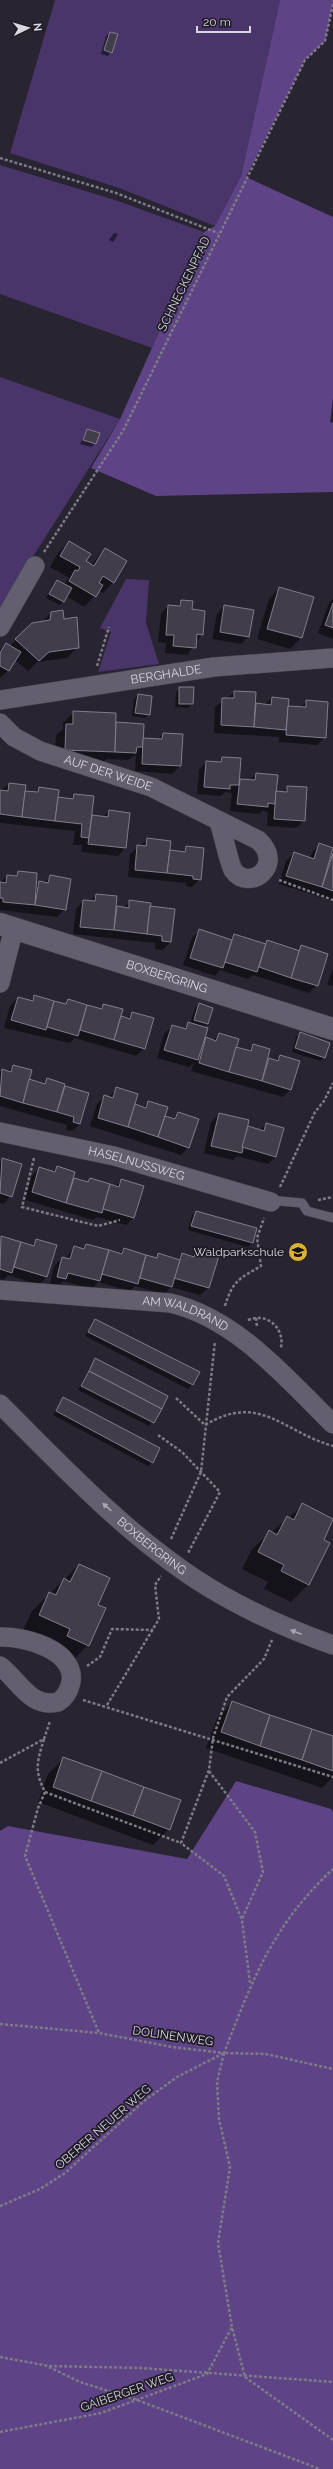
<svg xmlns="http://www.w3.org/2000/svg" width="333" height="2469" font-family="Raleway,sans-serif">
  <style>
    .green { fill: #493569 }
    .forest { fill: #5e4387 }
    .shadow { fill: #0007 }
    .building { fill: #423d4b; stroke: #827d8d }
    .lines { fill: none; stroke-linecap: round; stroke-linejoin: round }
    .lane-casing { stroke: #45424c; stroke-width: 10 }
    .street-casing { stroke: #45424c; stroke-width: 20 }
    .secondary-casing { stroke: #45424c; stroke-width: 23 }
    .path { stroke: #7e7b86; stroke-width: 2.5; stroke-dasharray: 3 2; stroke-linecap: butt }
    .lane { stroke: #635f6e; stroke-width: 9 }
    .street { stroke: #635f6e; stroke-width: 19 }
    .secondary { stroke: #635f6e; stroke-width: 22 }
    .oneway { fill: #aaa7b2 }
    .labels { text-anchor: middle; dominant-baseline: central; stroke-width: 3.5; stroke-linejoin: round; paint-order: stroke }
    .street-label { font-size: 12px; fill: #d9d7df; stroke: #1f1b27 }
    .poi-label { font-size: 12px; fill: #d9d7df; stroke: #1f1b27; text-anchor: end }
  </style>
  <rect width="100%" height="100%" fill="#282431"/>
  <g class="green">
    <path d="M55,0H280L241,176L215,226L119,188L10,153Z"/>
    <path d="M0,165L115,200L204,232L152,348L0,294Z"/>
    <path d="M0,377L120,419L29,563L0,614Z"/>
    <path d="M126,579L149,580L146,623L159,664L98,672L111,632L100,628Z"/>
  </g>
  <g class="forest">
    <path d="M280,0H333V4L325,41L305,60L246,177L333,217V398L330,422L333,423V492L156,496L91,468L120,419L204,232L215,226L241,176Z"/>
    <path d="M236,1781L331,1809L333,1812V2469H0V1831L8,1826L187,1859Z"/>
  </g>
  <g class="shadow">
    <path d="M110,33L111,52L108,56L101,54L106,36Z"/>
    <path d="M114,233L118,234L113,242L109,240Z"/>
    <path d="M87,430L95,444L91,447L80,444Z"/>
    <path d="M69,542L85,562L91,565L105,549L113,582L103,593L99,591L84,607L66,596L60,605L46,598L57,581L63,585L69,578L50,567L58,553Z"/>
    <path d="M279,588L313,597L301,638L290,649L257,639L269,599Z"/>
    <path d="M333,599V639L318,633L329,603Z"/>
    <path d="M181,601L191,610L202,634L187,655L165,653L166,643L158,642L161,614L168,606L176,607Z"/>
    <path d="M224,606L249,636L241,644L212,639L217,614Z"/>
    <path d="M51,613L63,620L78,647L67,658L37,662L28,671L15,660L9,670L0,678V650L6,644L10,646L32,624L42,622Z"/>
    <path d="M180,688L192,704L188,708L175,707L176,692Z"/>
    <path d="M235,692L254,707L257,704L265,705L272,698L287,707L300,708L307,701L325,737L317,745L279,742V737L214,733L215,707Z"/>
    <path d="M138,695L149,714L145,718L132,716L134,699Z"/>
    <path d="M74,712L115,725L116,723L142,739L157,740L163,734L182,735L180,766L172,774L135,771L136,755L128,760L106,759L103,762L55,761L56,735L63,729V723Z"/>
    <path d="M222,758L238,780L249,781L256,774L275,792H282L288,787L304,821L296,828L267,826L268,812L262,811L259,814L230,811L232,793L225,792L221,796L197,794L199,770L206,762L217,763Z"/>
    <path d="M9,784L24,792L34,793L39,788L57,798L70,800L74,795L90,816L103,817L109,811L129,814L125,848L118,856L81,852L82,845H73L75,831L0,823V791Z"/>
    <path d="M148,839L169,851L182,852L186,848L200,879L192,887L186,886V883L128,877L130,854Z"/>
    <path d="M320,845L333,849V901L279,884L286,861L294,854L310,859L312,852Z"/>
    <path d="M18,872L36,885L39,882L43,883L50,877L65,909L57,917L0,910V883L7,876L14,877Z"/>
    <path d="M96,895L116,907L123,908L130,901L149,907L174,910L170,942L163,950L155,949V943L73,934L76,909L83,901L90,902Z"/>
    <path d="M199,930L230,940L235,935L264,945L267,941L297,951L302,946L317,985L309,993L253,975L248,979L220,970L215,976L183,965L192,938Z"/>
    <path d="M333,968V986L327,985Z"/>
    <path d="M35,996L64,1005L68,1000L99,1009L104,1005L120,1017L127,1019L132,1013L144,1048L136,1056L75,1038L70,1043L4,1028L10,1006L18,998L30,1001Z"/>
    <path d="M199,1004L207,1024L203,1028L202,1042L206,1039L213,1041L219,1034L235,1048L248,1051L254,1045L265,1062L269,1059L275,1061L280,1056L290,1090L283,1097L191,1071L194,1063L189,1067L157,1058L164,1034L172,1026L182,1029L190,1024L195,1008Z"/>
    <path d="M300,1034L324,1058L320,1061L292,1052L296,1037Z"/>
    <path d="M13,1066L28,1080L43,1084L47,1080L88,1093L80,1124L72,1131L66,1130L67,1125L0,1106V1072L2,1070L7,1072Z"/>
    <path d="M117,1088L133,1105L142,1108L148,1102L164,1116L172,1119L178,1113L189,1147L181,1155L90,1126L97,1104L105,1096L108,1098Z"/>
    <path d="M219,1114L259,1131L266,1124L276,1156L268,1164L237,1156L233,1160L204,1153L211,1122Z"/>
    <path d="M2,1160L11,1196L3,1204L0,1203V1162Z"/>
    <path d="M57,1167L72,1179L87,1183L90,1180L115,1187L121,1180L133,1218L126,1225L97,1217L93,1220L25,1200L32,1176L39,1168L53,1172Z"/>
    <path d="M196,1212L256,1229L252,1243L248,1247L188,1230L192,1215Z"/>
    <path d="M2,1238L31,1246L37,1240L56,1246L47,1277L39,1285L8,1275L3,1280L0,1279Z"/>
    <path d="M86,1245L119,1254L124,1249L155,1258L159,1254L177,1260L182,1254L191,1257L197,1251L208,1288L200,1295L171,1287L164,1294L135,1286L130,1291L98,1282L92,1289L63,1281L58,1286L50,1284L54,1266L62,1258L66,1259L74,1247L82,1249Z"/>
    <path d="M95,1320L198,1372L192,1385L188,1389L85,1336Z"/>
    <path d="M95,1359L167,1396L149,1426L78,1390Z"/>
    <path d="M64,1398L152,1462L148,1466L53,1415Z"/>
    <path d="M303,1505L333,1520L323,1540L328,1543L308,1585L291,1602L264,1589L268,1582L242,1569L252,1549Z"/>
    <path d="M79,1565L97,1605L88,1645L71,1662L22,1632L32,1611Z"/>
    <path d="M232,1703L333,1737V1777L322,1788L206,1748L217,1718Z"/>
    <path d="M64,1758L169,1829L153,1845L38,1802L48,1774Z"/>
  </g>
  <g class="building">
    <path d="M110,32L118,34L112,53L104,50Z"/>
    <path d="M87,429L100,433L96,444L83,440Z"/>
    <path d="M69,541L91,554L86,561L94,566L105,548L127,561L114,583L103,576L99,583L103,585L96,597L69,581L75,570L78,571L80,567L60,556Z"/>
    <path d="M57,580L72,588L64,602L49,594Z"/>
    <path d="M279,587L314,597L302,638L267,629Z"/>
    <path d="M181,600L193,601L192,609L205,611L203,635L197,634L196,648L173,646L174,635H166L168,605L180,606Z"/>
    <path d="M333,603V628L325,625Z"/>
    <path d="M224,605L254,610L249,637L220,632Z"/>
    <path d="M63,610L64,619L77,617L79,648L49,652L39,661L15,639L32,623L50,620L51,612Z"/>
    <path d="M6,643L21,652L9,671L0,666V653Z"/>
    <path d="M179,687H194L193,704H179Z"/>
    <path d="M234,691L256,692L254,727L221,725L222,698H234Z"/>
    <path d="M138,694L152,696L150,715L135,713Z"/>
    <path d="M272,697L289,699L286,730L254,727L256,703L271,705Z"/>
    <path d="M306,700L328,702L326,738L286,735L288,706L306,707Z"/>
    <path d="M73,711L116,713L115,752L65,750L66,724H73Z"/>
    <path d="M116,722L144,724L143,747H137L136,753L115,752Z"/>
    <path d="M163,733L183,734L181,766L142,764L143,738L162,739Z"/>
    <path d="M222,757L241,758L239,785H230V789L204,787L206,761L221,762Z"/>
    <path d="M256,773L278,775L275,804L268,803V807L237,804L240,779L255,780Z"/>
    <path d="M9,783L26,785L22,817L0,814V790L8,791Z"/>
    <path d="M287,786L307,787L305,821L274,819L276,791L287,792Z"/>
    <path d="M39,787L59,790L55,821L22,817L25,791L38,792Z"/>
    <path d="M74,794L94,796L89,838L81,837L82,824L55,821L58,797L73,799Z"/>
    <path d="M109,810L130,813L126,848L88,844L92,815L108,817Z"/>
    <path d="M147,838L171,841L167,873L135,870L137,845L146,846Z"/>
    <path d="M319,843L333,848L322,887L286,876L294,852L314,859Z"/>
    <path d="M186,846L204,848L201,880L193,879V876L167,873L170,850L185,852Z"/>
    <path d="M333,853V891L322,887Z"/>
    <path d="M18,871L37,873L35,905L3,902V898H0V882L6,883L7,875L17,876Z"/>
    <path d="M50,875L71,879L66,910L35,905L39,881L48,883Z"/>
    <path d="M96,894L117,896L114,930L80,927L83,900L95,901Z"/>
    <path d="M129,900L151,903L147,934L114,930L117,906L129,908Z"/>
    <path d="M150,906L175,909L171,942L162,941V936L147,934Z"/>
    <path d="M199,929L232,940L223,968L190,958Z"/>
    <path d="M234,934L266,944L257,972L225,962Z"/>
    <path d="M267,940L300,951L291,978L259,967Z"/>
    <path d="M301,945L328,954L318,986L291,978Z"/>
    <path d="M34,995L54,1001L46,1030L11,1020L18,997L33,1001Z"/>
    <path d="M68,999L87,1005L78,1036L47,1027L54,1001L66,1004Z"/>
    <path d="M199,1003L213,1008L208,1024L194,1020Z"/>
    <path d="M103,1004L123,1009L114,1040L80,1030L87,1005L102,1009Z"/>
    <path d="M132,1012L154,1018L145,1049L114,1040L121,1016L130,1019Z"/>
    <path d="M188,1022L208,1028L198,1060L164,1050L172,1025L186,1029Z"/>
    <path d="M300,1032L330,1043L325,1058L295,1048Z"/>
    <path d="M219,1033L239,1039L229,1072L199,1063L206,1037L216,1041Z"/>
    <path d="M253,1044L270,1049L262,1081L229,1072L236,1047L251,1051Z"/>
    <path d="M280,1055L300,1061L291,1090L262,1081L269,1058L278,1061Z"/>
    <path d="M13,1065L32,1070L23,1103L0,1096L2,1069L11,1072Z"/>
    <path d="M47,1078L65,1084L57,1112L23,1103L29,1079L45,1084Z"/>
    <path d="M65,1086L89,1093L80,1124L73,1122L74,1117L57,1112Z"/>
    <path d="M116,1087L138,1094L128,1127L98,1118L104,1095L113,1098Z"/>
    <path d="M148,1101L168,1107L158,1137L128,1127L135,1104L146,1108Z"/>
    <path d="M178,1112L199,1119L189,1148L158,1137L165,1116L175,1119Z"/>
    <path d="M219,1113L249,1120L242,1153L211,1146Z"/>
    <path d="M266,1123L284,1128L276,1157L242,1147L248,1126L264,1131Z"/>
    <path d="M2,1158L22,1164L12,1197L0,1193Z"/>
    <path d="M57,1166L75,1172L66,1203L32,1192L39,1167L55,1172Z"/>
    <path d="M74,1178L88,1182L90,1178L110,1184L102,1213L66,1203Z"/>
    <path d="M121,1179L144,1186L134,1218L103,1209L110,1184L119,1187Z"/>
    <path d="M196,1211L257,1228L253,1243L191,1226Z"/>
    <path d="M1,1236L21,1242L12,1273L0,1269Z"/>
    <path d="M36,1239L57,1245L47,1277L14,1267L21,1242L34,1246Z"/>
    <path d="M86,1244L109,1250L100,1281L68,1273L66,1279L57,1277L62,1257L70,1259L74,1246L84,1249Z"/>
    <path d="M124,1248L146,1255L138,1284L102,1274L109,1250L122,1254Z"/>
    <path d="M197,1250L219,1256L209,1288L174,1278L182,1253L194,1257Z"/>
    <path d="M158,1253L180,1260L172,1287L140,1278L146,1255L157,1258Z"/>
    <path d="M95,1319L200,1372L193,1385L88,1332Z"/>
    <path d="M95,1358L168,1396L162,1409L89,1371Z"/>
    <path d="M89,1371L162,1409L154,1423L81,1386Z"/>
    <path d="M63,1397L160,1448L153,1463L56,1411Z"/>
    <path d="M302,1503L333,1519L324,1540L330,1543L309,1585L281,1571L284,1565L258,1552L269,1530L277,1535L287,1516L294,1520Z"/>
    <path d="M79,1564L110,1578L98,1605L106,1608L89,1646L67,1636L70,1629L39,1615L49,1592L56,1595L64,1578L70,1582Z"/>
    <path d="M232,1701L270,1715L260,1746L221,1732Z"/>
    <path d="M270,1715L312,1729L302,1760L260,1746Z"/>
    <path d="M312,1729L333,1736V1771L302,1760Z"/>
    <path d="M63,1757L102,1771L91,1801L53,1787Z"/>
    <path d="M102,1771L144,1787L133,1816L91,1801Z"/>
    <path d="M144,1787L181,1800L170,1830L133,1816Z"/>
  </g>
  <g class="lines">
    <g class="lane-casing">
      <path id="lane" d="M271,1202L279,1201L302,1203L307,1211L333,1218"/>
    </g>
    <g class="street-casing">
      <g id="street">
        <path d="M0,627L35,566"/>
        <path id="s1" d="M0,700L214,667L333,658"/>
        <path id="s2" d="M0,723L14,737L40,751L151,787L258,840C286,865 249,893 233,870C229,863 223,833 219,822"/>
        <path d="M0,983L14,928"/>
        <path id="s3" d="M0,1132L114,1156L271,1202"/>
        <path id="s4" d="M0,1290L170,1303C236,1318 286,1378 333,1424"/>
        <path id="s5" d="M0,1404C60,1464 125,1533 197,1580C240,1608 285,1628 333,1645"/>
        <path d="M0,1637C24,1636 76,1650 71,1682C69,1691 65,1698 58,1702C30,1709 18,1679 0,1666"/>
      </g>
    </g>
    <g class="secondary-casing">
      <g id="secondary">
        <path id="s6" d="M0,924L333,1029"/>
      </g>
    </g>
    <g class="path">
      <path d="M0,158L116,193L218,233"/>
      <path d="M44,552L123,431L305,60L325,41L333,4"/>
      <path d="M97,666L109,627"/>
      <path d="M279,880L333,900"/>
      <path d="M34,1158L22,1207L98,1226L120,1220"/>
      <path d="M280,1187L315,1112L324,1101L333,1083"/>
      <path d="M318,1200L333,1197"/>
      <path d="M225,1306C233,1280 239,1279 261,1266L257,1238L264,1218"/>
      <path d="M256,1318L257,1327"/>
      <path d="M248,1320C267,1312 285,1328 281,1348"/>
      <path d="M176,1398L205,1425C260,1392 283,1432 333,1446"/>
      <path d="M158,1435L182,1452L220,1492L188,1553"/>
      <path d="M171,1539L201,1472L215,1341"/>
      <path d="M87,1666L100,1657L112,1629L153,1630"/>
      <path d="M83,1700L333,1777"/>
      <path d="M107,1705L159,1619L155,1585L161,1576"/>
      <path d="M44,1739C37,1762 34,1770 45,1792L181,1843"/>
      <path d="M0,1763L44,1739L50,1721"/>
      <path d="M209,1771L255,1832L263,1872L242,1919"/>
      <path d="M45,1792L38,1808L25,1856L99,2033"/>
      <path d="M250,1983L242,1920L224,1876L181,1843L209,1770L213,1738L227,1697L264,1659L272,1640"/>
      <path d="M0,2024L99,2033L172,2047L224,2053C253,1978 273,1925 333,1869"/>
      <path d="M224,2053L217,2082L219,2119L230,2167L218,2243L232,2327L245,2377L333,2440"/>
      <path d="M0,2206L40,2189L65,2173L144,2101L177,2077L224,2053L266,2054L333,2069"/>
      <path d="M0,2357L49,2366L141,2368L333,2382"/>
      <path d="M49,2367L80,2382L137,2400L320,2469"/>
      <path d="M0,2432L101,2413L207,2374L232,2327"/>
    </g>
    <use href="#lane" class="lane"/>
    <use href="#street" class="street"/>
    <use href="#secondary" class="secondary"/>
  </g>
  <defs><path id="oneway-solid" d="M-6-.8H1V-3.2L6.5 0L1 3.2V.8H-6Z"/></defs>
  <g class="oneway">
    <use href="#oneway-solid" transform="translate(107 1507) rotate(-138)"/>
    <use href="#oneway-solid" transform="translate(296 1632) rotate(-159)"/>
  </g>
  <defs>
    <g id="school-disc" transform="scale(1)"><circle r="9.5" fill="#dbb233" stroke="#1f1b27"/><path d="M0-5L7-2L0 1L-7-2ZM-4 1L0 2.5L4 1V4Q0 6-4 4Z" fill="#111"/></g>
  </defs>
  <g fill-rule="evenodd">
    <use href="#school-disc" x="298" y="1252"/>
  </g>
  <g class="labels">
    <g class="street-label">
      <text transform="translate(184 284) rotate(-64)">SCHNECKENPFAD</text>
      <text stroke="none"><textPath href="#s1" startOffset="168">BERGHALDE</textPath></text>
      <text stroke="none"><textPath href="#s2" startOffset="121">AUF DER WEIDE</textPath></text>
      <text stroke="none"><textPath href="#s6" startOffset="175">BOXBERGRING</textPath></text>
      <text stroke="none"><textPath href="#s3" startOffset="140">HASELNUSSWEG</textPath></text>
      <text stroke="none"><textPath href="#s4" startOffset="188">AM WALDRAND</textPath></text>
      <text stroke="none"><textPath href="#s5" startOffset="208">BOXBERGRING</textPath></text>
      <text transform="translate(173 2036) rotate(8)">DOLINENWEG</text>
      <text transform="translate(103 2127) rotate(-41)">OBERER NEUER WEG</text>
      <text transform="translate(127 2392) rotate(-19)">GAIBERGER WEG</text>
    </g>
    <g class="poi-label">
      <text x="284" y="1252">Waldparkschule</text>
    </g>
  </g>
  <g transform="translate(28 28) rotate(85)" stroke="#1f1b27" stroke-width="3" paint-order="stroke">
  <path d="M0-3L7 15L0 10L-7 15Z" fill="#d9d7df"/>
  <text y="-6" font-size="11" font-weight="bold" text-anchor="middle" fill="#d9d7df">N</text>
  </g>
  <path d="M197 26v6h53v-6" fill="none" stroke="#d9d7df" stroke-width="2"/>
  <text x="203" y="26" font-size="12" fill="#d9d7df" stroke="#1f1b27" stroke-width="3" paint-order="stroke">20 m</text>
</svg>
